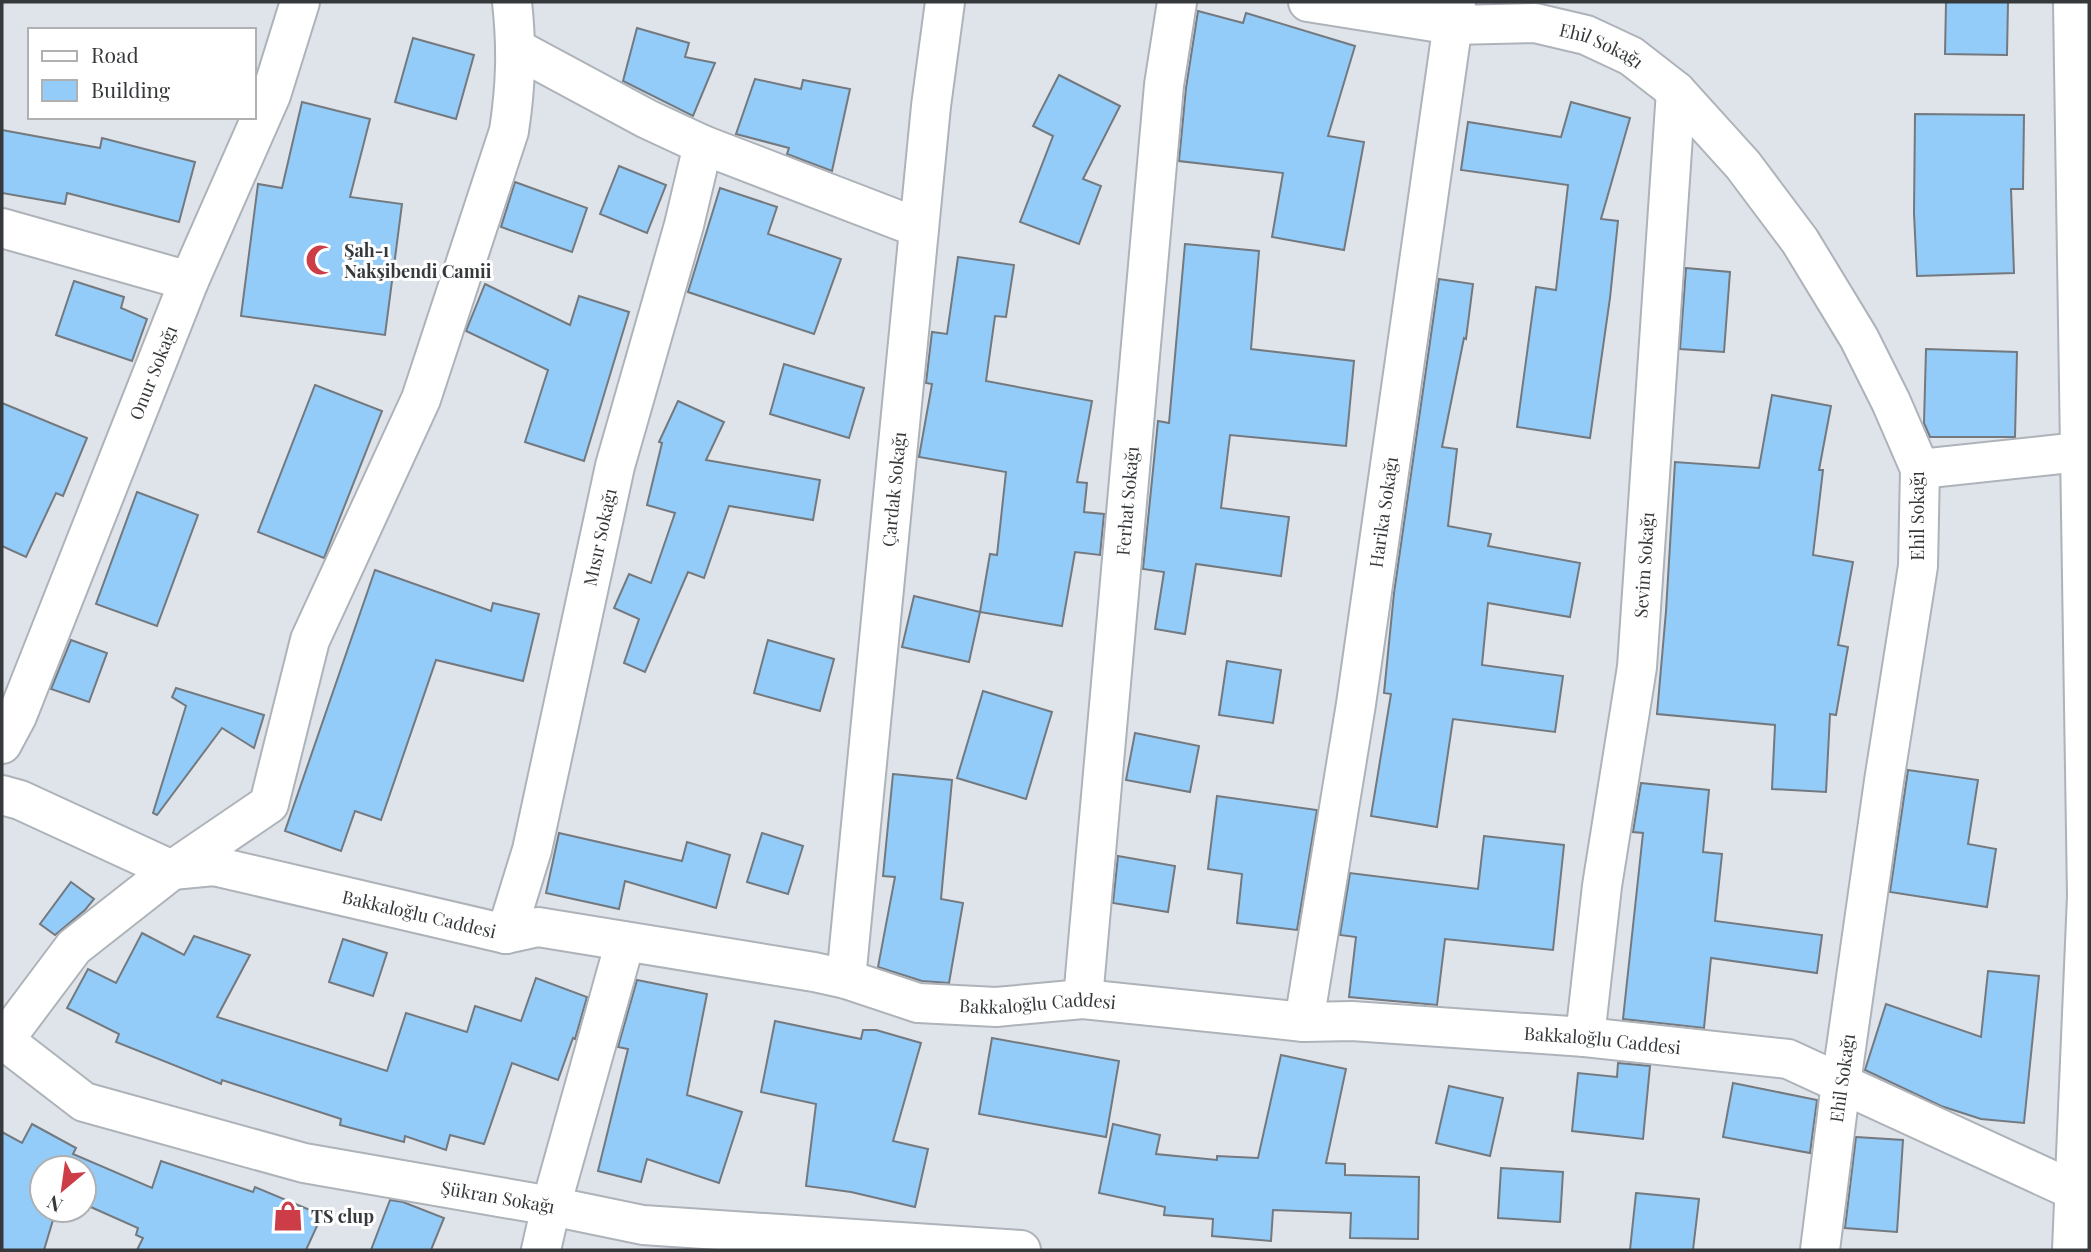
<svg xmlns="http://www.w3.org/2000/svg" width="2091" height="1252" font-family="'Playfair Display',serif">
  <style>
    .building { fill: #93ccf9; stroke: #73797e; stroke-width: 2 }
    .lines { fill: none; stroke-linecap: round; stroke-linejoin: round }
    .minor-casing { stroke: #adb3b9; stroke-width: 42 }
    .minor { stroke: #fff; stroke-width: 38 }
    .labels { text-anchor: middle; dominant-baseline: central; stroke-width: 6; stroke-linejoin: round; paint-order: stroke }
    .street-label { font-size: 18px; fill: #36393b; stroke: #fff }
    .poi-label { font-size: 18px; font-weight: bold; fill: #36393b; stroke: #fff; text-anchor: start }
  </style>
  <rect width="100%" height="100%" fill="#dee4ea"/>
  <g class="building">
    <path d="M1946,2H2008L2007,55L1945,54Z"/>
    <path d="M1198,11L1243,23L1246,13L1355,46L1328,136L1364,142L1344,250L1272,237L1283,173L1179,161L1186,88Z"/>
    <path d="M637,28L689,43L685,57L715,63L693,116L623,81Z"/>
    <path d="M413,38L474,55L456,119L395,102Z"/>
    <path d="M1059,75L1120,106L1083,179L1101,186L1079,244L1020,222L1053,136L1033,126Z"/>
    <path d="M755,79L801,89L803,80L850,89L832,171L787,154L789,148L736,134Z"/>
    <path d="M302,102L370,119L350,197L402,204L385,335L241,316L258,184L282,188Z"/>
    <path d="M1571,102L1630,118L1601,219L1618,221L1610,298L1590,438L1517,427L1536,287L1556,290L1568,185L1461,170L1468,122L1561,137Z"/>
    <path d="M1915,114L2024,115L2023,189H2011L2014,273L1917,276L1914,213Z"/>
    <path d="M2,130L100,148L102,138L195,162L179,222L67,193L65,204L2,193Z"/>
    <path d="M619,166L666,185L647,233L600,214Z"/>
    <path d="M515,182L587,208L572,252L501,227Z"/>
    <path d="M720,188L777,207L768,234L841,259L814,334L688,292Z"/>
    <path d="M1185,244L1259,251L1251,349L1354,361L1346,446L1230,435L1221,508L1289,517L1281,576L1196,564L1185,634L1155,629L1164,572L1143,569L1158,421L1169,423Z"/>
    <path d="M958,257L1014,265L1006,317L995,316L986,381L1092,401L1077,482L1087,483L1084,512L1104,514L1100,555L1075,552L1062,626L980,612L990,554L997,555L1006,472L919,457L932,384L926,383L932,332L947,334Z"/>
    <path d="M1686,268L1730,272L1724,352L1680,349Z"/>
    <path d="M1439,279L1473,284L1466,339L1464,338L1442,447L1457,449L1448,526L1491,534L1488,546L1580,563L1570,617L1488,603L1482,665L1563,676L1555,732L1453,719L1437,827L1371,816L1391,694L1384,693L1394,593Z"/>
    <path d="M74,281L124,297L121,308L147,319L132,361L56,335Z"/>
    <path d="M485,284L570,325L579,296L629,312L584,461L525,442L548,370L466,331Z"/>
    <path d="M1926,349L2017,352L2015,437H1930L1924,423Z"/>
    <path d="M784,364L864,388L849,438L770,414Z"/>
    <path d="M315,385L382,411L324,558L258,532Z"/>
    <path d="M1772,395L1831,406L1819,470H1823L1813,555L1853,562L1838,645L1848,647L1836,715L1830,714L1826,792L1772,789L1775,725L1657,714L1666,611L1675,462L1759,468Z"/>
    <path d="M678,401L724,422L706,460L820,480L813,520L729,506L704,578L688,572L645,672L624,663L639,619L614,608L629,574L651,583L675,513L647,505L662,443L659,442Z"/>
    <path d="M2,403L87,438L63,496L56,493L26,557L2,546Z"/>
    <path d="M137,492L198,515L157,626L96,604Z"/>
    <path d="M375,570L491,611L493,603L539,614L523,681L436,660L381,820L355,811L341,851L285,831Z"/>
    <path d="M914,596L980,612L969,662L902,647Z"/>
    <path d="M71,640L107,653L89,702L51,689Z"/>
    <path d="M768,640L834,659L820,711L754,693Z"/>
    <path d="M1227,661L1281,670L1273,723L1219,715Z"/>
    <path d="M176,688L264,715L254,748L222,728L157,815L153,813L186,706L172,697Z"/>
    <path d="M983,691L1052,712L1026,799L957,778Z"/>
    <path d="M1135,733L1199,746L1190,792L1126,780Z"/>
    <path d="M1908,770L1978,780L1968,844L1996,849L1987,907L1890,892Z"/>
    <path d="M893,774L952,780L941,899L963,903L949,983L922,981L878,967L895,877L883,876Z"/>
    <path d="M1641,783L1709,790L1703,852L1722,854L1715,921L1822,935L1817,973L1711,958L1704,1028L1623,1019L1643,833L1633,832Z"/>
    <path d="M1217,796L1317,810L1297,930L1237,923L1242,874L1208,869Z"/>
    <path d="M559,833L682,861L687,842L730,855L716,908L625,881L619,909L546,893Z"/>
    <path d="M762,833L803,846L788,894L747,882Z"/>
    <path d="M1484,836L1564,845L1553,950L1445,939L1437,1005L1349,997L1356,937L1340,935L1350,873L1478,889Z"/>
    <path d="M1118,856L1175,866L1168,912L1113,903Z"/>
    <path d="M71,882L94,899L85,910L55,935L40,924Z"/>
    <path d="M142,933L184,955L194,936L250,955L217,1017L387,1071L406,1013L467,1032L475,1006L521,1021L536,978L587,997L575,1039L573,1038L558,1080L512,1063L484,1144L450,1135L446,1150L405,1136L404,1142L340,1125L341,1119L222,1080L221,1084L116,1042L119,1034L67,1008L88,969L116,983Z"/>
    <path d="M343,939L387,953L373,996L329,982Z"/>
    <path d="M1988,971L2039,976L2024,1123L1981,1119L1941,1106L1865,1070L1886,1004L1981,1037Z"/>
    <path d="M637,980L707,994L687,1095L742,1112L719,1183L647,1159L641,1182L598,1171L628,1049L618,1047Z"/>
    <path d="M775,1021L861,1039L863,1030H876L921,1043L893,1141L928,1149L915,1207L851,1192L806,1186L816,1104L761,1092Z"/>
    <path d="M992,1038L1119,1061L1106,1137L979,1114Z"/>
    <path d="M1281,1055L1346,1069L1326,1163L1345,1164V1175L1419,1177L1418,1239L1350,1238L1351,1213L1273,1210L1271,1241L1212,1236L1213,1219L1164,1215L1165,1207L1099,1193L1113,1124L1160,1135L1156,1154L1217,1160V1156L1258,1158Z"/>
    <path d="M1618,1063L1650,1066L1643,1139L1572,1131L1578,1073L1617,1077Z"/>
    <path d="M1733,1083L1817,1100L1810,1153L1723,1137Z"/>
    <path d="M1449,1086L1503,1098L1490,1156L1436,1143Z"/>
    <path d="M32,1124L76,1148L73,1154L152,1188L161,1161L253,1192L255,1187L322,1215L306,1250H137L143,1238L136,1235L138,1228L84,1204V1168H42V1210H56L44,1250H2V1132L22,1143Z"/>
    <path d="M1856,1137L1903,1140L1897,1232L1845,1228Z"/>
    <path d="M1501,1168L1563,1172L1560,1222L1498,1218Z"/>
    <path d="M1636,1193L1699,1199L1693,1250H1630Z"/>
    <path d="M390,1200L403,1202L444,1218L431,1250H371Z"/>
  </g>
  <g class="lines">
    <g class="minor-casing">
      <g id="minor">
        <path id="s1" d="M1308,2L1453,25L1535,23L1586,35L1631,56L1676,91L1743,165L1800,241L1859,338L1891,402L1920,469L1918,566L1884,781L1841,1083L1820,1250"/>
        <path d="M517,49L647,119L703,145L919,228"/>
        <path d="M2,228L189,281"/>
        <path d="M1920,469L2079,452"/>
        <path id="s2" d="M2,744L17,716L189,281L271,95L300,2"/>
        <path id="s3" d="M2,795L20,800L172,870L214,866L506,934L538,927L814,972L846,979L918,1003L996,1007L1083,999L1304,1022L1352,1021L1585,1037L1788,1059L2075,1191"/>
        <path id="s4" d="M506,934L532,850L615,466L684,225L703,145"/>
        <path id="s5" d="M846,979L931,106L945,2"/>
        <path id="s6" d="M1083,999L1164,85L1177,2"/>
        <path id="s7" d="M1304,1022L1356,704L1456,2"/>
        <path id="s8" d="M1585,1037L1602,886L1637,667L1676,91"/>
        <path id="s9" d="M5,1041L84,1102L304,1163L551,1206L643,1225L1021,1250"/>
        <path d="M2,1043L74,947L172,870L269,804L310,640L421,399L509,131C516,85 517,48 512,2"/>
        <path d="M541,1250L551,1206L625,942"/>
        <path d="M2072,1250L2087,896L2073,2"/>
      </g>
    </g>
    <use href="#minor" class="minor"/>
  </g>
  <defs>
    <g id="mosque-bare" transform="scale(2.415)"><path d="M3.5-4.9A6 6 0 1 0 3.5 4.9A5 5 0 1 1 3.5-4.9Z" fill="#cd3d47" stroke="#fff" stroke-width="2.5" paint-order="stroke"/></g>
    <g id="shop-bare" transform="scale(2.415)"><path d="M-5-2.5h2.3a2.7 3.5 0 0 1 5.4 0H5L5.5 6h-11ZM-1.5-2.5h3a1.5 2.3 0 0 0-3 0Z" fill="#cd3d47" stroke="#fff" stroke-width="2.5" paint-order="stroke"/></g>
  </defs>
  <g fill-rule="evenodd">
    <use href="#mosque-bare" x="321" y="260"/>
    <use href="#shop-bare" x="288" y="1216"/>
  </g>
  <g class="labels">
    <g class="street-label">
      <text stroke="none"><textPath href="#s1" startOffset="299">Ehil Sokağı</textPath></text>
      <text stroke="none"><textPath href="#s2" startOffset="401">Onur Sokağı</textPath></text>
      <text stroke="none"><textPath href="#s5" startOffset="492">Çardak Sokağı</textPath></text>
      <text stroke="none"><textPath href="#s6" startOffset="500">Ferhat Sokağı</textPath></text>
      <text stroke="none"><textPath href="#s7" startOffset="516">Harika Sokağı</textPath></text>
      <text transform="translate(1917 516) rotate(-90)">Ehil Sokağı</text>
      <text stroke="none"><textPath href="#s4" startOffset="408">Mısır Sokağı</textPath></text>
      <text stroke="none"><textPath href="#s8" startOffset="476">Sevim Sokağı</textPath></text>
      <text stroke="none"><textPath href="#s3" startOffset="439">Bakkaloğlu Caddesi</textPath></text>
      <text stroke="none"><textPath href="#s3" startOffset="1069">Bakkaloğlu Caddesi</textPath></text>
      <text stroke="none"><textPath href="#s3" startOffset="1636">Bakkaloğlu Caddesi</textPath></text>
      <text transform="translate(1842 1078) rotate(-82)">Ehil Sokağı</text>
      <text stroke="none"><textPath href="#s9" startOffset="525">Şükran Sokağı</textPath></text>
    </g>
    <g class="poi-label">
      <text x="344" y="250">Şah-ı<tspan x="344" dy="21">Nakşibendi Camii</tspan></text>
      <text x="311" y="1216">TS clup</text>
    </g>
  </g>
  <rect width="2091" height="1252" fill="none" stroke="#36393b" stroke-width="7"/>
  <rect x="28" y="28" width="228" height="91" fill="#ffffff" stroke="#afb0b1" stroke-width="2"/>
  <rect x="42" y="51" width="35" height="10" fill="#ffffff" stroke="#afb0b1" stroke-width="2"/>
  <text x="91" y="63" font-size="21" fill="#36393b">Road</text>
  <rect x="42" y="80" width="35" height="21" fill="#93ccf9" stroke="#afb0b1" stroke-width="2"/>
  <text x="91" y="98" font-size="21" fill="#36393b">Building</text>
  <g transform="translate(63 1189) rotate(209)"><circle r="33" fill="#ffffff" stroke="#afb0b1" stroke-width="2"/>
  <path d="M0-5L12 26L0 18L-12 26Z" fill="#cd3d47"/>
  <text y="-10" font-size="19" font-weight="bold" text-anchor="middle" fill="#36393b">N</text>
  </g>
</svg>
